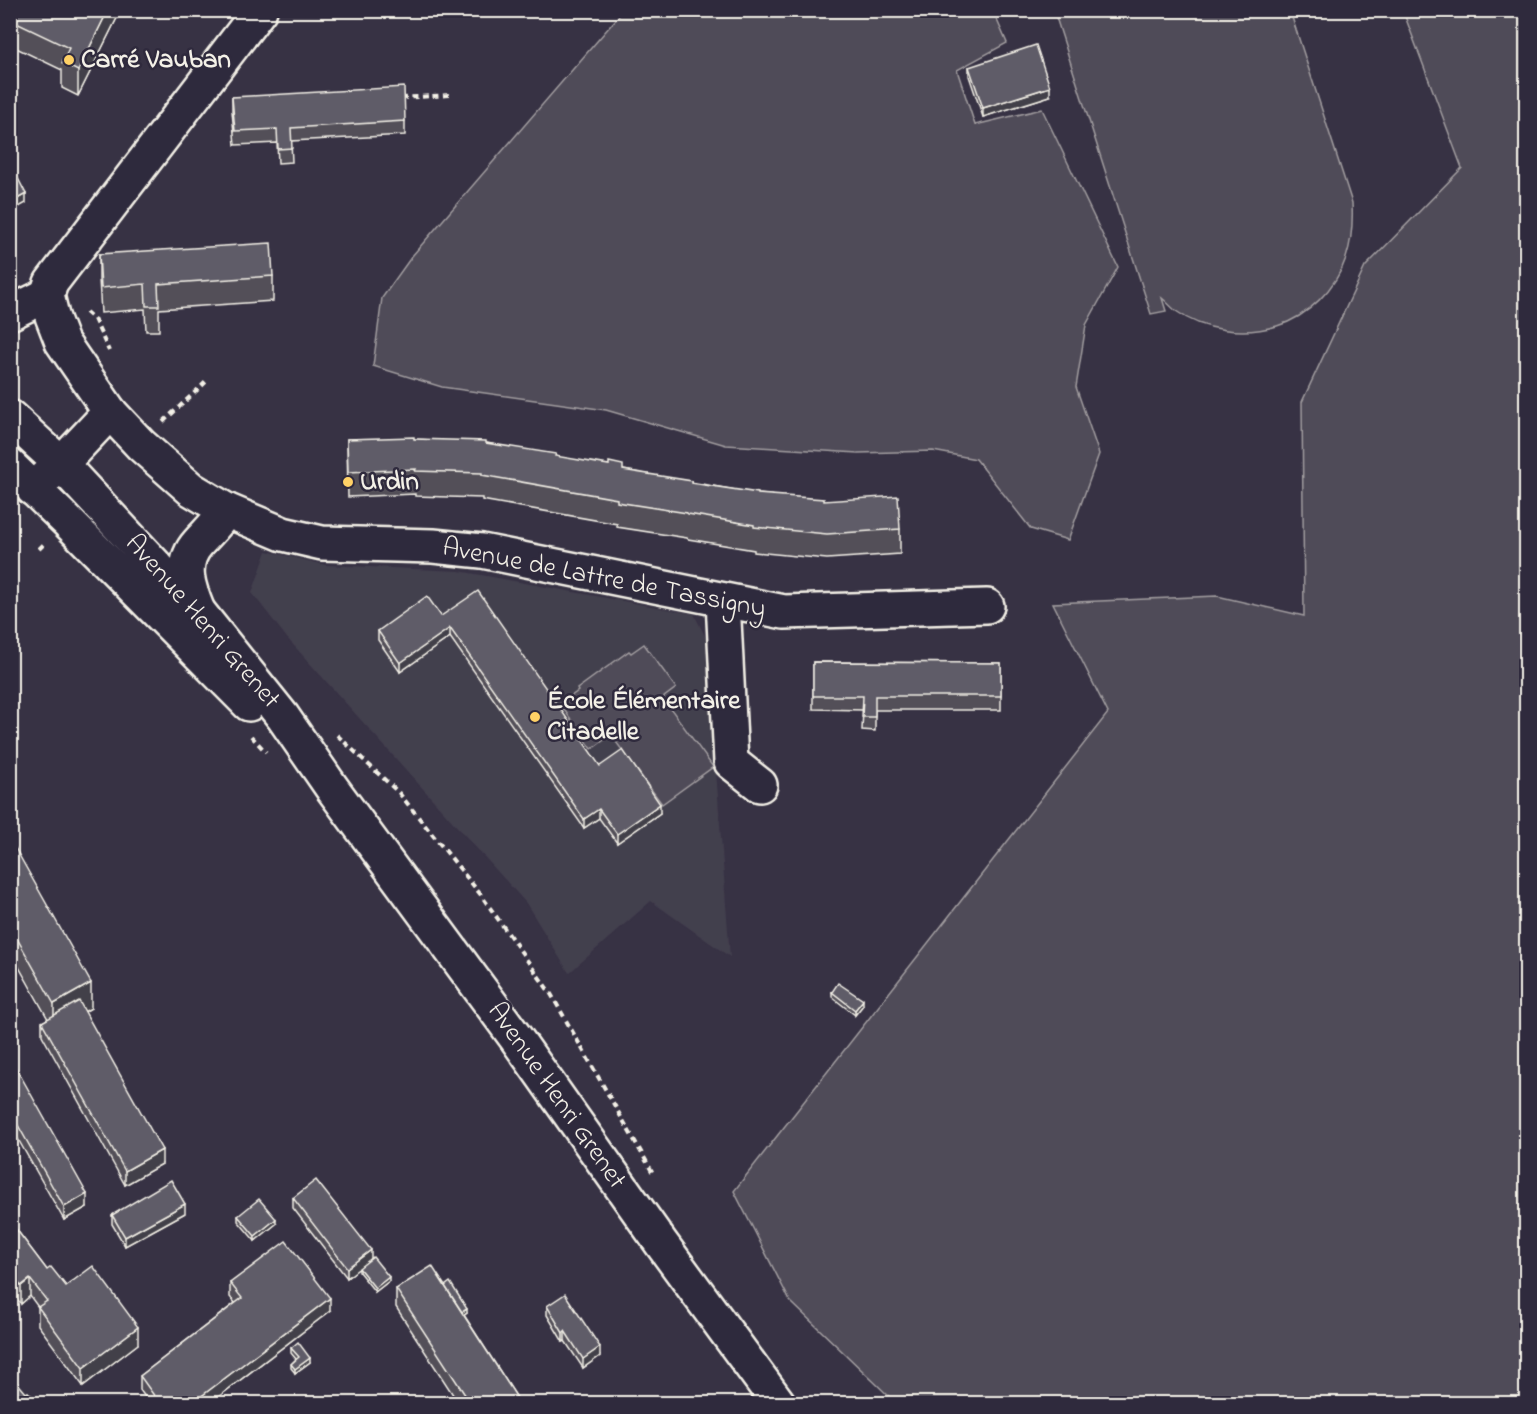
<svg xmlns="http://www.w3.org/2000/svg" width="1537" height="1414" font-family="'Indie Flower',sans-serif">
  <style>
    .built { fill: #433f4e }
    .green { fill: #504b59; stroke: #a29ea0; stroke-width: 1.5 }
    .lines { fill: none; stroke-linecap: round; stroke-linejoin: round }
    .minor-casing { stroke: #f4f1e8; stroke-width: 38 }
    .major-casing { stroke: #f4f1e8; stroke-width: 38 }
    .path { stroke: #f4f1e8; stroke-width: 4; stroke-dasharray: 6 4.5; stroke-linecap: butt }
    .minor { stroke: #2f2a3d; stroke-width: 33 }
    .major { stroke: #2f2a3d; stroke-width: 33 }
    .wall { fill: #524f59; stroke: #f4f1e8; stroke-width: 1.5 }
    .shaded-wall { fill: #424048; stroke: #f4f1e8; stroke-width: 1.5 }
    .building { fill: #5f5c67; stroke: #f4f1e8; stroke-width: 1.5 }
    .poi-dot { fill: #ffd166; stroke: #2f2a3d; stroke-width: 2 }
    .labels { text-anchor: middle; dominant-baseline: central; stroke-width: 5; stroke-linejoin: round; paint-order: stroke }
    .poi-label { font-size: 27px; font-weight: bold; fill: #f4f1e8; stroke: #2f2a3d; text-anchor: start }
    .street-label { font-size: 27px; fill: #f4f1e8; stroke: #2f2a3d }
  </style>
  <rect width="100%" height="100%" fill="#373244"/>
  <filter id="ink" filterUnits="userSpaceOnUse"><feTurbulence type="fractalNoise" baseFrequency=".0167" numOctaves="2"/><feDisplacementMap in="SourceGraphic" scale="12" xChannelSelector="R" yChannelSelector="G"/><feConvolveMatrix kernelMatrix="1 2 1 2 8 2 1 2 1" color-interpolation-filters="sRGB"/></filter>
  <g filter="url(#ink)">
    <path class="built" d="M267,551L325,565L459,571L694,614L706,638L730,957L651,901L569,973L526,903L287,638L252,593Z"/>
    <g class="green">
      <path d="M623,11H993L1007,43L957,70L975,125L1042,109L1118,267L1086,325L1076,387L1099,454L1068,540L1031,529L976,459L933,451L858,453L726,445L606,410L442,387L373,366L382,298L412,256Z"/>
      <path d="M1054,11H1290L1352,203C1353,222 1352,240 1346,258C1336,288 1308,317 1277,326C1244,336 1203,331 1176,311C1171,307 1167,302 1162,298L1166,311L1151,314Z"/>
      <path d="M1403,11H1526V1403H896L790,1301L734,1191L1108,713L1053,603L1217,596L1304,616L1302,402L1365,267L1462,168Z"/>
      <path d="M644,644L676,688L663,698L713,767L662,804L611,735L592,749L560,704L578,691L577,689L629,651L631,653Z"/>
    </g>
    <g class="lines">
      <g class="minor-casing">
        <g id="minor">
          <path d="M10,313L47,295"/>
          <path d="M110,412L141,445L191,489L226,510L283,534L322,543L433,546L482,551L784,612L987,606"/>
          <path d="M33,489L61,464L110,412L62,342L52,316L47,295L51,283L260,10"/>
          <path d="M723,600L731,762L760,785"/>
          <path d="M198,611C189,589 179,564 198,543C208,532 218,523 226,510"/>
        </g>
      </g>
      <g class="major-casing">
        <g id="major">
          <path d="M10,417L61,464L198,611L283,717L332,788L516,1038L661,1243L779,1404"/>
          <path d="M10,466L68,522L249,704"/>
        </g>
      </g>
      <g class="path">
        <path d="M401,98L450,95"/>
        <path d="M86,312L94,319L109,351"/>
        <path d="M163,422L208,380"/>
        <path d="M39,549L45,543"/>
        <path d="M337,735L399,793L481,895L551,994L653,1173"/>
        <path d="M251,736L266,752"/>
      </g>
      <use href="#minor" class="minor"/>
      <use href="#major" class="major"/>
    </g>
    <g class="wall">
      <path d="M10,10H121L78,96L62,88V70L10,45Z"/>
      <path d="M969,67L1050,96L983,117L969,76Z"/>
      <path d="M232,97L405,121V135L291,141L292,162L278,163L277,143L235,145L232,111Z"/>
      <path d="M99,254L273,276V301L159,309V331H146L145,309L101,313L99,279Z"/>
      <path d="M347,439H414L486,443L623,470L758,494L824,501L900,529V554L827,559L754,552V550L688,539L687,538L617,527V524L482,500V498L415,496V494L348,497Z"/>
      <path d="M441,616L600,766L660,813L617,843L599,818L584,828L450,637L400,672L378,640V631Z"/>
      <path d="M813,662L1001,663V710H875V731L862,730L863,710L813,709Z"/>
      <path d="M10,839L91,1008L84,1012L162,1164L125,1185L42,1035V1022L48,1019L10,951Z"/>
      <path d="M832,992L863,1005L855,1015L832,997Z"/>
      <path d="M10,1057L87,1207L64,1220L10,1125Z"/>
      <path d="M293,1198L371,1258L389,1281L375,1292L359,1272V1268L347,1278L293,1208Z"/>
      <path d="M185,1213L125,1246L112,1224V1215Z"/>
      <path d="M238,1216L276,1224L255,1241L238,1221Z"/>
      <path d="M10,1221L47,1270L66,1286L138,1344L83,1386L38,1325V1307L30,1296L21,1304L10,1290Z"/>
      <path d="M230,1283L330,1311L209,1404H150L140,1390V1376L235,1303L230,1297Z"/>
      <path d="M445,1286L467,1313L464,1315L521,1404H459L396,1307V1289Z"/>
      <path d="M547,1306L600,1356L583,1368L565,1341L563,1342L547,1315Z"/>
      <path d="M291,1348L310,1362L295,1373L291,1368V1364L296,1359L291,1353Z"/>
    </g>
    <g class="shaded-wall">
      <path d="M108,10H121L78,96V71Z"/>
      <path d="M1050,87V96L983,117V108Z"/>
      <path d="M19,102V112L10,114V105Z"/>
      <path d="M26,194V203L10,212V203Z"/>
      <path d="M14,581V606L10,608V583Z"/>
      <path d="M450,628V637L400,672V663Z"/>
      <path d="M660,804V813L617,843V834Z"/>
      <path d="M599,809V818L584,828V819Z"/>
      <path d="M91,983V1008L54,1029V1004Z"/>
      <path d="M863,1000V1005L855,1015V1010Z"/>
      <path d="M162,1150V1164L125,1185V1171Z"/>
      <path d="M87,1194V1207L64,1220V1207Z"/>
      <path d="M185,1204V1213L125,1246V1237Z"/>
      <path d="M276,1219V1224L255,1241V1236Z"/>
      <path d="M371,1250V1259L347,1278V1268Z"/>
      <path d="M389,1277V1281L375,1292V1288Z"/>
      <path d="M30,1279V1296L21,1304V1286Z"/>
      <path d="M330,1298V1311L209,1404H191Z"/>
      <path d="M467,1309V1313L456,1321V1316Z"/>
      <path d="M138,1327V1344L83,1386V1368Z"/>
      <path d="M565,1331V1341L563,1342V1333Z"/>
      <path d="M600,1347V1356L583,1368V1359Z"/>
      <path d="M310,1358V1362L295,1373V1369Z"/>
    </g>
    <g class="building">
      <path d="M10,10H108L78,71L62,63L69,48L10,20Z"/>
      <path d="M1036,45L1050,87L983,108L969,67Z"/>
      <path d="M10,75L19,102L10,105Z"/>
      <path d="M404,87L405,121L291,128L292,148L278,149L277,129L235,131L232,97Z"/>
      <path d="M10,163L26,194L10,203Z"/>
      <path d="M271,243L273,276L158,284L159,306H146L145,284L101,288L99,254Z"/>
      <path d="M414,437V439L486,441V443L556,454L555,456L609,465V462L623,465V470L692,481V483L758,493V494L824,499V501L898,496L900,529L827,534L754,527V525L688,514L687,513L617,502V499L482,475V473L415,471L416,469L348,472L347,439Z"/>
      <path d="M478,591L600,766L623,750L660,804L617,834L599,809L584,819L450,628L400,663L378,631L427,596L441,616Z"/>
      <path d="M813,662L1001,663V696H875V717H862L863,696H813Z"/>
      <path d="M10,839L91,983L54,1004L10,926Z"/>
      <path d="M838,983L863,1000L855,1010L832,992Z"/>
      <path d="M79,1001L162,1150L125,1171L42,1022Z"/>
      <path d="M10,1057L87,1194L64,1207L10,1111Z"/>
      <path d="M171,1180L185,1204L125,1237L112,1215Z"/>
      <path d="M316,1180L371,1250L347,1268L293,1198Z"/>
      <path d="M259,1199L276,1219L255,1236L238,1216Z"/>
      <path d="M10,1221L47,1270L51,1267L66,1286L93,1266L138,1327L83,1368L38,1307L47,1301L30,1279L21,1286L10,1273Z"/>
      <path d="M286,1241L330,1298L191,1404H160L140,1376L242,1298L230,1283Z"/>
      <path d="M373,1257L389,1277L375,1288L359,1268Z"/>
      <path d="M432,1266L521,1404H471L396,1289Z"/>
      <path d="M450,1282L467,1309L462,1312L445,1286Z"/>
      <path d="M565,1294L600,1347L583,1359L565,1331L563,1333L547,1306Z"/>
      <path d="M298,1342L310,1358L295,1369L291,1364L299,1357L291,1348Z"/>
      <path d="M10,1374L26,1393L28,1392L31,1395L29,1396L35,1404H10Z"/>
    </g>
  </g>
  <g class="poi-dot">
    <circle cx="69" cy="60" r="6"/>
    <circle cx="348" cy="482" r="6"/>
    <circle cx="535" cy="717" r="6"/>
  </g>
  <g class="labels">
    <g class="poi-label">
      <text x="81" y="60">Carré Vauban</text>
      <text x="360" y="482">Urdin</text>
      <text x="547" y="701">École Élémentaire<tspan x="547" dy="31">Citadelle</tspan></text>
    </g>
    <g class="street-label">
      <text transform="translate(604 579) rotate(11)">Avenue de Lattre de Tassigny</text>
      <text transform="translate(202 622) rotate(49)">Avenue Henri Grenet</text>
      <text transform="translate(556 1096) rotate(55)">Avenue Henri Grenet</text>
    </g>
  </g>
  <rect width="1537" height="1414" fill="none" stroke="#2f2a3d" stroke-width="36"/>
  <rect x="18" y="18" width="1501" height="1378" fill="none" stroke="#f4f1e8" stroke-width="2" filter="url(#ink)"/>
</svg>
